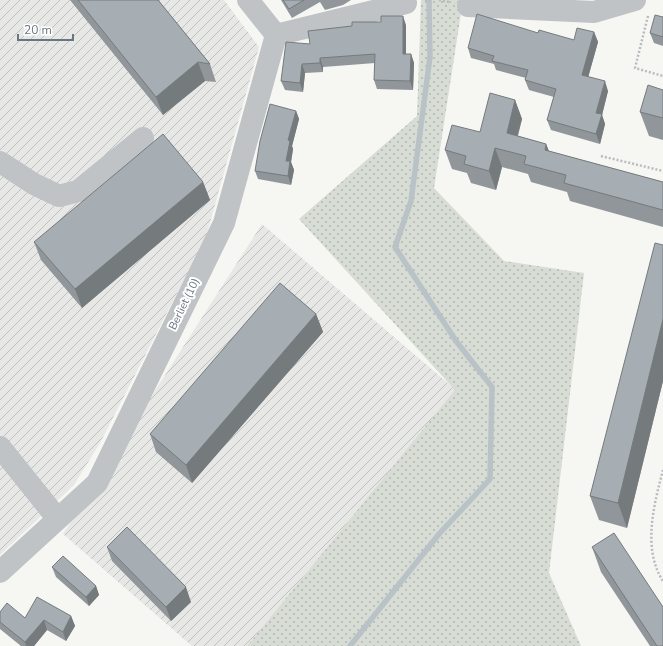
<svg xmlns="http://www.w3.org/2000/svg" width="663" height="646" font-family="'Nunito Sans',sans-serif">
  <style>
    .industrial { fill: url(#industrial-furrows) }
    .grass { fill: url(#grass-dots) }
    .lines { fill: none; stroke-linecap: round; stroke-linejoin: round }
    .stream { stroke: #b9c3c7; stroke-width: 5.5 }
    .path { stroke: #b9bcbe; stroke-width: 2.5; stroke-dasharray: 2 2; stroke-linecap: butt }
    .minor { stroke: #bfc3c6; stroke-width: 22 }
    .wall { fill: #90969a }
    .shaded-wall { fill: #757a7d }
    .building { fill: #a7aeb3; stroke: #757a7d }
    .labels { text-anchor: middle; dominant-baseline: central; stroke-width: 4; stroke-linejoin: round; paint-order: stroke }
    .street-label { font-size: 11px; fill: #677681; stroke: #fff }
  </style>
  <defs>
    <pattern id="industrial-furrows" width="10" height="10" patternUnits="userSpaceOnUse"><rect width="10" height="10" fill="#e7e7e6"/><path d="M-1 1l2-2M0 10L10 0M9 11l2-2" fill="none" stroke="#bfc0c0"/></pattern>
    <pattern id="grass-dots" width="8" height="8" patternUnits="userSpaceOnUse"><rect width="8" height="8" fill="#d7dcd4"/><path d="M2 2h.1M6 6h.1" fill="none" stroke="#b2b7b1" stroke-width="1.8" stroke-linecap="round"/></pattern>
  </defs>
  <rect width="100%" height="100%" fill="#f6f6f3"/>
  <g class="industrial">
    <path d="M0,0H224L259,47L206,237L100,443L74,485L0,555Z"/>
    <path d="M262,224L456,390L247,646H192L63,534Z"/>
  </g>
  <path class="grass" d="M421,0H463L434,188L504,261L584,273L549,573L581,646H247L455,390L299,219L417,116Z"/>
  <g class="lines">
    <path class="stream" d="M350,646L439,534L490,479L492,387L456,341L395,247L411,201L430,57L429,0"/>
    <g class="path">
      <path d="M439,0L449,2"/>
      <path d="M425,1L432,0"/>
      <path d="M648,16L635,68L663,76"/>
      <path d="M601,156L663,171"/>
      <path d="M663,470C654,504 642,549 663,581"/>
    </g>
    <g class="minor">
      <path d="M248,0L276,35"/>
      <path d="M468,6L594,12L635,0"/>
      <path d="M276,35L406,3"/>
      <path d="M0,162L34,184L59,196L78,191L143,138"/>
      <path d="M0,447L57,518"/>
      <path d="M0,572L97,483L224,223L276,35"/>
    </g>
  </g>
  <g class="wall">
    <path d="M70,0H158L210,64L216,82L205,81L163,115Z"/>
    <path d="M281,0H351L343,5L325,10L320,2L292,18Z"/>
    <path d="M663,17V46L654,43L650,33Z"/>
    <path d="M406,25V54H411L414,63L413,90L377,89L374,80L375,63L323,67V72L305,73L303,92L285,90L281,81L310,44Z"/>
    <path d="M594,32L598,42L588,77L608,91L602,115L605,124L600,144L551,130L547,120L554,97L529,90L525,80L526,78L496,70L494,64L471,58L468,48L538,33L574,40Z"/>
    <path d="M663,90V140L649,136L640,112Z"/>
    <path d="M515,100L522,119L518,136L546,144L549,151L663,182V227L570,201L567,192L531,182L528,174L502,167L496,190L471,183L467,173L452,169L445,150L480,132Z"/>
    <path d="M296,111L299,119L292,146L293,149L291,162L294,170L291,185L258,179L255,171Z"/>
    <path d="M203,182L210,200L82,308L41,260L34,242Z"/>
    <path d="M663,245V381L627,528L599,520L590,496Z"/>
    <path d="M316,314L323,332L192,483L156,452L150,434Z"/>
    <path d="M107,547L191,602L171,621L112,561Z"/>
    <path d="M592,547L663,646H650L601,572Z"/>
    <path d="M52,567L96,586L99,595L89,606L56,577Z"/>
    <path d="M0,612L25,618L71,616L75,626L66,641L47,630L34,646H21L0,629Z"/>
  </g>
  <g class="shaded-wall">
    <path d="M403,16L406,25V63L403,54Z"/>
    <path d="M594,32L598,42L586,85L582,75Z"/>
    <path d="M411,54L414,63L413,90L410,81Z"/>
    <path d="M320,58L323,67V72L320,63Z"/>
    <path d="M198,62L205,81L163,115L156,97Z"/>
    <path d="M302,64L305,73L303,92L300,83Z"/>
    <path d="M605,81L608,91L602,115L605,124L600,144L596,134V113Z"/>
    <path d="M515,100L522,119L513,151L507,133Z"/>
    <path d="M296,111L299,119L292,146L293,149L291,162L294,170L291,185L288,176L286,161L288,140Z"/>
    <path d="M546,144L553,162L545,150Z"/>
    <path d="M495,148L502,167L496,190L489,171Z"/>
    <path d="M203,182L210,200L82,308L75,289Z"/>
    <path d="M316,314L323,332L192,483L186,465Z"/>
    <path d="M663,319V381L627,528L618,503Z"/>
    <path d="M96,586L99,595L89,606L86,597Z"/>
    <path d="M186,587L191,602L171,621L166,607Z"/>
    <path d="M71,616L75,626L66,641L63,632Z"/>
    <path d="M44,620L47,630L34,646H26L25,642Z"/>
  </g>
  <g class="building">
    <path d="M78,0H158L210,64L198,62L156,97Z"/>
    <path d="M283,0H304L289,9Z"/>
    <path d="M477,14L538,33L539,30L574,40L577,28L594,32L582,75L605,81L596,113L602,114L596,134L547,120L556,89L525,80L528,70L492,61L494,56L468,48Z"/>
    <path d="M655,15L663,17V37L650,33Z"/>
    <path d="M381,16H403V54H411L410,81L374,80L375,54L320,58V63L302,64L300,83L281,81L286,42L310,44L308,31L352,26V22H381Z"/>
    <path d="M648,85L663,90V118L640,112Z"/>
    <path d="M490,93L515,100L507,133L546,144L545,150L663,182V210L564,183L566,175L524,164L526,156L495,148L489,171L464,164L466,156L445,150L452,125L480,132Z"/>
    <path d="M270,104L296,111L288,140L290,141L286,161H290L288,176L255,171L260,141Z"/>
    <path d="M163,134L203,182L75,289L34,242Z"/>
    <path d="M655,243L663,245V319L618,503L590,496Z"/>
    <path d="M280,283L316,314L186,465L150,434Z"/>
    <path d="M127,527L186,587L166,607L107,547Z"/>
    <path d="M614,533L663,607V646H657L592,547Z"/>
    <path d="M63,556L96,586L86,597L52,567Z"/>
    <path d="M37,597L71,616L63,632L44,620L25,642L0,622V612L7,603L25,618Z"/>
  </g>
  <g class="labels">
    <g class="street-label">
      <text transform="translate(184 304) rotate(-64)">Berliet (10)</text>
    </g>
  </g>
  <path d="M18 34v6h55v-6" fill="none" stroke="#677681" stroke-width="2"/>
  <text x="24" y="34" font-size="12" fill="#677681" stroke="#ffffff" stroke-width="3" paint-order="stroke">20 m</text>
</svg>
